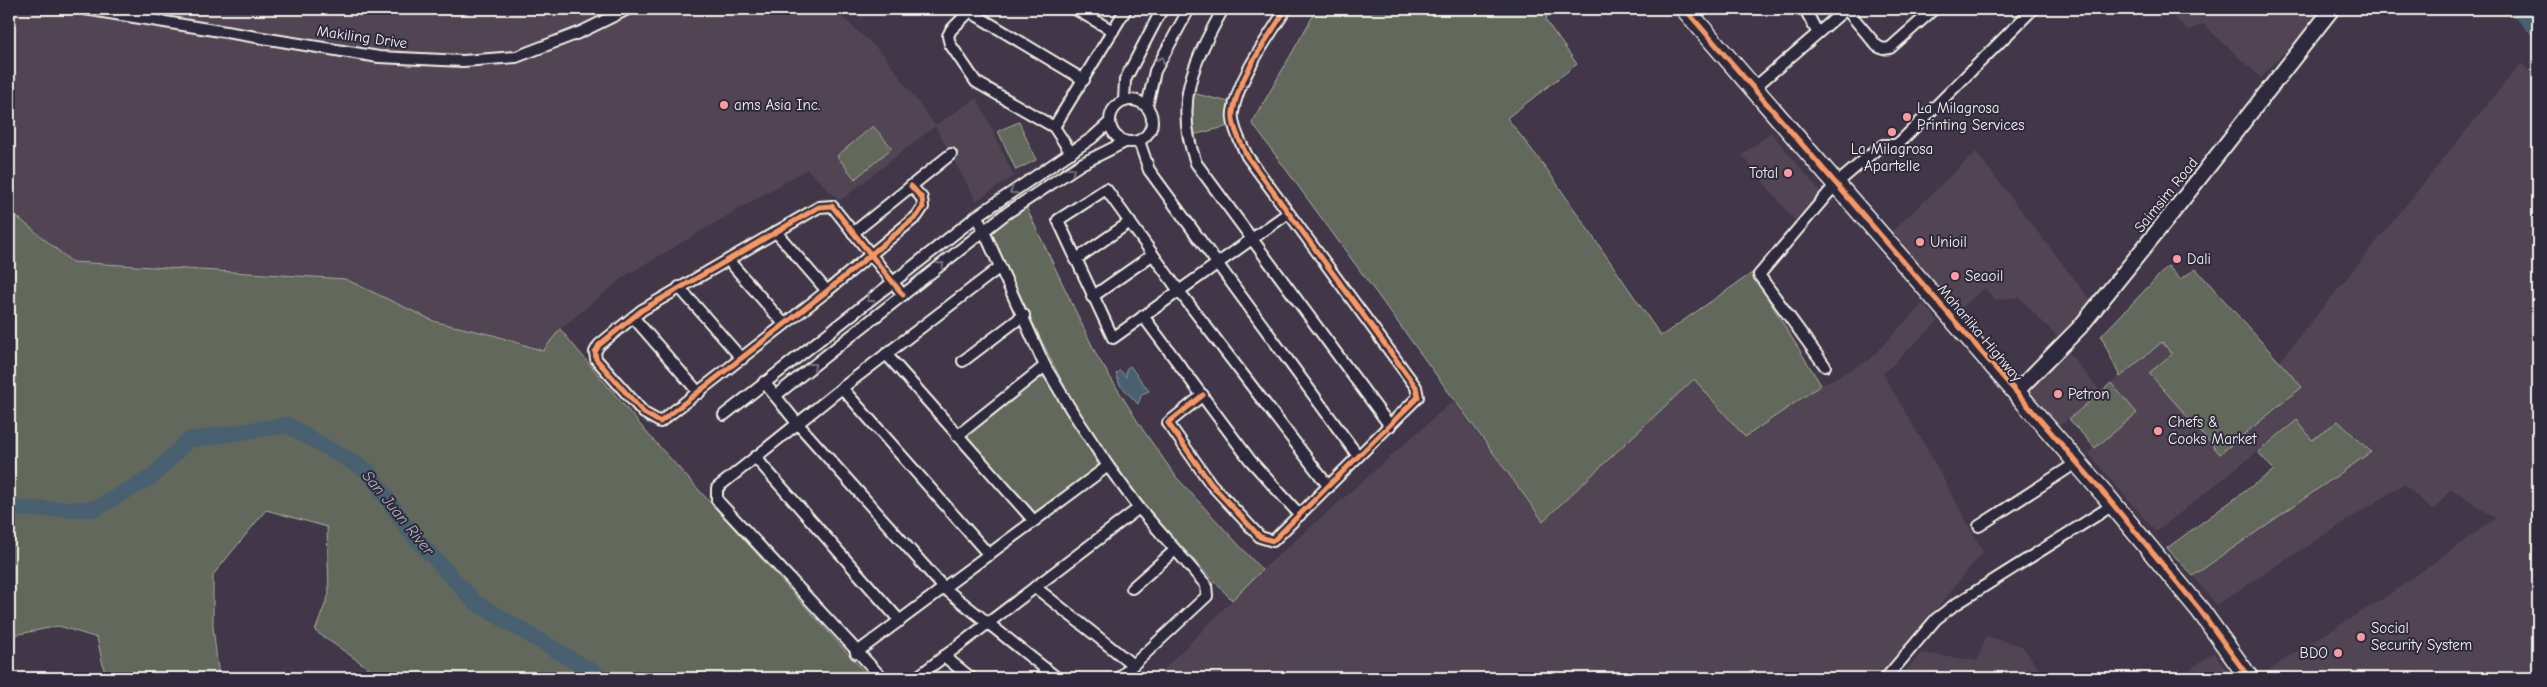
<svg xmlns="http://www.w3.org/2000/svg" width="2547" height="687" font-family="'Comic Neue',sans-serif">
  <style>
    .built { fill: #514452 }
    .green { fill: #62685b; stroke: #abaca2 }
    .water { fill: #486170; stroke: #8d9ba0 }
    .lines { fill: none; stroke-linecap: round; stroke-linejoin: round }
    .river { stroke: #486170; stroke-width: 16 }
    .street-casing { stroke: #f4f1e8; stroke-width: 14 }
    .secondary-casing { stroke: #f4f1e8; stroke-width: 18 }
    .highway-casing { stroke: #f4f1e8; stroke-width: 21 }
    .street { stroke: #2f2a3d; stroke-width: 10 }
    .secondary { stroke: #2f2a3d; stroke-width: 14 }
    .highway { stroke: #2f2a3d; stroke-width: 18 }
    .cycleway-casing { stroke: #2f2a3d; stroke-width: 8 }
    .cycleway { stroke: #f99763; stroke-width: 5 }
    .oneway { stroke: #747079 }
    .poi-dot { fill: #ff9aa2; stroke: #2f2a3d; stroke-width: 2 }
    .labels { text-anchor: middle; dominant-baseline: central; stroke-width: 4; stroke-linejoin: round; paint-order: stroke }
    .street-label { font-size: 15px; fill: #f4f1e8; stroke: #2f2a3d }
    .poi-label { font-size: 15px; fill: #f4f1e8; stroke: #2f2a3d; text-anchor: start }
    .water-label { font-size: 16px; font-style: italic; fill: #afb7b8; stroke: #2f2a3d }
  </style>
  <rect width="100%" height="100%" fill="#413748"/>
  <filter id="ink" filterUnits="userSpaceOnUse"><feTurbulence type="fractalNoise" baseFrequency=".02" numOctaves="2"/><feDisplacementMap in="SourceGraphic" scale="10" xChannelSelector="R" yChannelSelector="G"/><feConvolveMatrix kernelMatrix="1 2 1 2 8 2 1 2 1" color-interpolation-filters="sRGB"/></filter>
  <g filter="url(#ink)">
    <g class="built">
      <path d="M9,9H833L883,54L935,125L977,98L1014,176L976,201L935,126L840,201L807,169L625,276L560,329L544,351L493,335L436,322L9,489Z"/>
      <path d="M2166,9H2324L2261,78L2203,24L2188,31Z"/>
      <path d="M2521,63L2538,79V678H2269L2265,673L2292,654L2386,597L2496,518L2451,489L2433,511L2404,484L2216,605L2193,576L2370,452L2312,440L2297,420L2156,532L2088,453L2137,413L2111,383L2161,341L2172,354L2150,373L2301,388L2279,362Z"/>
      <path d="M1771,132L1823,195L1794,220L1742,155Z"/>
      <path d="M1976,152L2092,302L2057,337L2019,297L1995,300L1985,288L1958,311L1891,232Z"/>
      <path d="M1923,303L1938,321L1883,374L1930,454L1983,552L1880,678H1155L1262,570L1453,401L1543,521L1694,379L1821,385L1869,360Z"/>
      <path d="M2065,348L2101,392L2058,427L2026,390Z"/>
      <path d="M1986,636L2022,646L2039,669L2101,678H1899L1922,653L1977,661Z"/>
      <path d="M2214,652L2232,678H2178Z"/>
    </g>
    <g class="green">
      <path d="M1317,9H1548L1546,21L1577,64L1507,118L1546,168L1661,336L1752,273L1821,385L1745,437L1694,379L1543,521L1252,123Z"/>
      <path d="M1192,93L1229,102L1227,116L1229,126L1193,135L1191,109Z"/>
      <path d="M1019,122L1036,160L1016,170L998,131Z"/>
      <path d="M873,126L892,148L855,179L837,156Z"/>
      <path d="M1026,207L1097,356L1143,430L1177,478L1262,570L1232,600C1172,538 1114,474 1071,398C1041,343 1016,286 990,230Z"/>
      <path d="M9,210L72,262L345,279L436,322L493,335L543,351L560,329L648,434L870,678H383L315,631L329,594L327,527L266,510L213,575V627L219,678H104L105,674L97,638L59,626L9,636Z"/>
      <path d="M2168,266L2180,279L2196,269L2302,387L2220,454L2149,373L2172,354L2162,342L2120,377L2101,336Z"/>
      <path d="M1044,378L1048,381L1098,464L1096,468L1038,513L1032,511L966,439L967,435L1036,379Z"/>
      <path d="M2111,383L2137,413L2095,448L2069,419Z"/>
      <path d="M2297,420L2312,440L2338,421L2371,452L2193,576L2167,548L2274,470L2258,452Z"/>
    </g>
    <path class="water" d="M1130,366L1149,391L1142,394L1138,404L1120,385L1116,374L1120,370L1126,377V369Z"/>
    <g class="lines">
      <g class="river">
        <path d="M2518,9L2538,30"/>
        <path d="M9,509H94L152,477L188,440L287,425L368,471L410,532L476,603L603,678"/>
      </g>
      <g class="street-casing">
        <g id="street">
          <path d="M85,9L379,57L463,61L516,57L581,32L628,9"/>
          <path d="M972,9L951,30L948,36L950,44L976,82L1054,127L1071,153"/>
          <path d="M1075,9L1113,31"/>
          <path d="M1223,9C1194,62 1173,102 1196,163L1390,426"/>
          <path d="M1805,9L1817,32"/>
          <path d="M969,11L1084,80"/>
          <path d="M1754,88L1846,9L1877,46L1883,49L1890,48L1934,9"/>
          <circle cx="1131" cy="121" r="21"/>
          <path d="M1124,101L1125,80L1162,9"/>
          <path d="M1147,106L1155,71L1189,9"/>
          <path d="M1054,127L1126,9"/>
          <path d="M1139,141L1149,170L1358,456"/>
          <path d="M1287,214C1229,255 1171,296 1113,338L1058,220L1106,189L1179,291L1329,487"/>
          <path d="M977,216L1045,366L1070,408L1108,466L1139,508L1206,585L1207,596L1119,678"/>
          <path d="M776,232L827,291"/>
          <path d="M853,233L951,154"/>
          <path d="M1075,260L1130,222"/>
          <path d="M729,261L784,324"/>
          <path d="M679,287L742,359"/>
          <path d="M903,295L832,206L819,207L642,310L599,345L595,352L596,359L644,413L660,422L827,291L917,216L923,207L922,198L911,186"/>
          <path d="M1092,297L1152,255"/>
          <path d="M1143,316L1250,460L1300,515"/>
          <path d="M633,317L699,393"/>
          <path d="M886,354L1034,521"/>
          <path d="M963,361L1024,315"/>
          <path d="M1825,366L1759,275L1836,184L1877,149L1883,145H1896L1901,141L2033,9"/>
          <path d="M764,382L797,423L944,588L1057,678"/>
          <path d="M842,388L989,555"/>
          <path d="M1203,395L1168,423L1211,484L1260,537L1273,541L1418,397L1416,387L1247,156C1241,143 1231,125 1233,112C1238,78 1268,38 1286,9"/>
          <path d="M775,396L1004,215L1081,164L1125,142"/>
          <path d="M724,415L977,216L1092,138L1110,122"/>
          <path d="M957,436L1045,366"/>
          <path d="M755,457L900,621"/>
          <path d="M1979,526L2076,463"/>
          <path d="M1035,587L1133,665"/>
          <path d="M1132,588L1174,551"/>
          <path d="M856,653L1108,466"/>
          <path d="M944,656L971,678"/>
          <path d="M882,678L717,500V488L842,388L1000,267"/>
          <path d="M916,678L1139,508"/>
          <path d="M1886,678L1936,619L1953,606L2113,505"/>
        </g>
      </g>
      <g class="secondary-casing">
        <path id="secondary" d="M2015,393L2080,327L2172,213L2332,9"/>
      </g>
      <g class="highway-casing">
        <path id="highway" d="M1685,9L2106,496L2200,610L2249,678"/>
      </g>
      <use href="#street" class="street"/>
      <use href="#secondary" class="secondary"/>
      <use href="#highway" class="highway"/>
      <g class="cycleway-casing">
        <g id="cycleway">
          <path d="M1685,9L2106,496L2200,610L2249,678"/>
          <path d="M903,295L832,206L819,207L642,310L599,345L595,352L596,359L644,413L660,422L827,291L917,216L923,207L922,198L911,186"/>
          <path d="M1203,395L1168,423L1211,484L1260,537L1273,541L1418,397L1416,387L1247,156C1241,143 1231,125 1233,112C1238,78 1268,38 1286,9"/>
        </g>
      </g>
      <use href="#cycleway" class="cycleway"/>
    </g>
    <defs><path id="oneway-chevron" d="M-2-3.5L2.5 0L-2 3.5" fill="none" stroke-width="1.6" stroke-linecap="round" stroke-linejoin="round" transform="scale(1.25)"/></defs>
    <g class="oneway">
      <use href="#oneway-chevron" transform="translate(1161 60) rotate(-62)"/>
      <use href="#oneway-chevron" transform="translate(1072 170) rotate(-34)"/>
      <use href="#oneway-chevron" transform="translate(1013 191) rotate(147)"/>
      <use href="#oneway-chevron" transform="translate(941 265) rotate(-39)"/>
      <use href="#oneway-chevron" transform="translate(870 299) rotate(142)"/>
      <use href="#oneway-chevron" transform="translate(813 366) rotate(-38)"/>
    </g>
  </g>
  <g class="poi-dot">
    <circle cx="724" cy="105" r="5"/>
    <circle cx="1907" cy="117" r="5"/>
    <circle cx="1892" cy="132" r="5"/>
    <circle cx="1788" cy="173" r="5"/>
    <circle cx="1920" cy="242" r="5"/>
    <circle cx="2177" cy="259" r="5"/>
    <circle cx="1955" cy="276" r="5"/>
    <circle cx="2058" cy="394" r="5"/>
    <circle cx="2158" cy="431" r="5"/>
    <circle cx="2361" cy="637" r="5"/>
    <circle cx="2338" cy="653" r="5"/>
  </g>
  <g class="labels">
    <g class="street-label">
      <text transform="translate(362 37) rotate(8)">Makiling Drive</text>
      <text transform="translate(2166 195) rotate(-51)">Saimsim Road</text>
      <text transform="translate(1980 333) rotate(50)">Maharlika Highway</text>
    </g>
    <g class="poi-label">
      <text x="734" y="105">ams Asia Inc.</text>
      <text x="1917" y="108">La Milagrosa<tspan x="1917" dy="17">Printing Services</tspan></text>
      <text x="1892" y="149" text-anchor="middle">La Milagrosa<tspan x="1892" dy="17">Apartelle</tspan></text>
      <text x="1778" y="173" text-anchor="end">Total</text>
      <text x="1930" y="242">Unioil</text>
      <text x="2187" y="259">Dali</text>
      <text x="1965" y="276">Seaoil</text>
      <text x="2068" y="394">Petron</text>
      <text x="2168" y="422">Chefs &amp;<tspan x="2168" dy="17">Cooks Market</tspan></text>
      <text x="2371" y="628">Social<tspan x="2371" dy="17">Security System</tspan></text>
      <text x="2328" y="653" text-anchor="end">BDO</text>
    </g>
    <g class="water-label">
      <text transform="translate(398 513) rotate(51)">San Juan River</text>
    </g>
  </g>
  <rect width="2547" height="687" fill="none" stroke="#2f2a3d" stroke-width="30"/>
  <rect x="15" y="15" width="2517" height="657" fill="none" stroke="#f4f1e8" stroke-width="2" filter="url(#ink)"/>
</svg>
